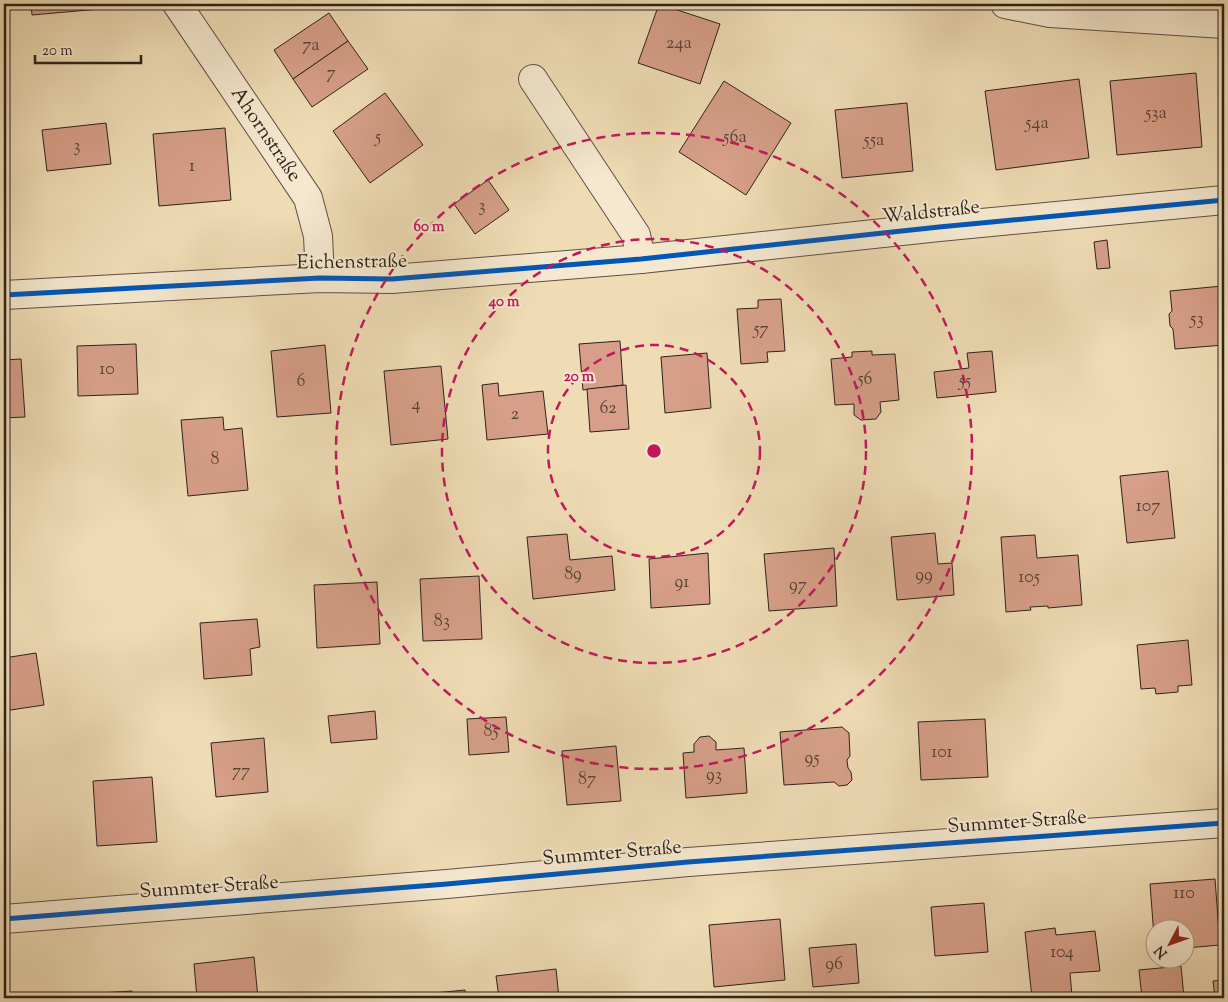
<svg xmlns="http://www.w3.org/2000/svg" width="1228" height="1002" font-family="'Sorts Mill Goudy',serif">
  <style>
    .building { fill: #d79f89; stroke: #2c231b }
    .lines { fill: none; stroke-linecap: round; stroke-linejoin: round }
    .minor-casing { stroke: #5d5142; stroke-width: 30 }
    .minor { stroke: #f5e8cf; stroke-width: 28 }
    .cycleway-casing { stroke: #f5e8cf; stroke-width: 8 }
    .cycleway { stroke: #0057b8; stroke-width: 5 }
    .ring { fill: none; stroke: #c2185b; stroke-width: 2.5; stroke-dasharray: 9 6 }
    .labels { text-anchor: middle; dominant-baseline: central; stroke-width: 4; stroke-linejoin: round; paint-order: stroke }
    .number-label { font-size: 18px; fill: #574236 }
    .street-label { font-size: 20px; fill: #2c231b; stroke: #f5e8cf }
    .centre { fill: #c2185b; stroke: #f5e8cf; stroke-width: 2.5 }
    .ring-label { font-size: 15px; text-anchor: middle; font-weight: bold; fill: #c2185b; stroke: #f5e8cf; stroke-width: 4; stroke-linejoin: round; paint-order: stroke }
  </style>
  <rect width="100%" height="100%" fill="#efdcb5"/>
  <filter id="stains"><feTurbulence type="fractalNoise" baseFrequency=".004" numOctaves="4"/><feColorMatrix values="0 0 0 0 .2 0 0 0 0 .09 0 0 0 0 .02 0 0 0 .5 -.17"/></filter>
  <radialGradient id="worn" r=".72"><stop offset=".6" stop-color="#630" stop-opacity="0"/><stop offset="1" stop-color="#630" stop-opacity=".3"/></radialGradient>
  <g class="building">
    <path d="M31,4H99L100,9L32,15Z"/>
    <path d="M659,4L720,24L700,84L638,63Z"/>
    <path d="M329,13L348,41L293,79L274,50Z"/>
    <path d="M348,41L368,69L312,107L293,79Z"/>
    <path d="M1196,73L1202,147L1117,155L1110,81Z"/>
    <path d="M1079,79L1089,158L996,170L985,91Z"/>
    <path d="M724,81L791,123L746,195L679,152Z"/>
    <path d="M385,93L423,145L370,183L333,131Z"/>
    <path d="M907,103L913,171L842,178L835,110Z"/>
    <path d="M106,123L111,164L47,171L42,130Z"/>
    <path d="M225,128L231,200L159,206L153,134Z"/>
    <path d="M488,180L509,210L475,234L454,204Z"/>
    <path d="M1107,240L1110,268L1097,269L1094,242Z"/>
    <path d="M1222,286V301L1224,302V345L1175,349L1173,329L1170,326L1169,314L1172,311L1170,291Z"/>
    <path d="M781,299L785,351L767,352L768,362L741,364L737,309L758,308V300Z"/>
    <path d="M620,341L623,385L583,390L579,344Z"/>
    <path d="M136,344L138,394L78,396L77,346Z"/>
    <path d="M325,345L331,413L277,417L271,351Z"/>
    <path d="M872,351V355L895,354L899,400L880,402L881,412L876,419L861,420L854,415V404L835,405L831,359L852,357V352Z"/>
    <path d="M992,351L996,392L937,398L934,372L969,368L967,353Z"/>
    <path d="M707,353L711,408L665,413L661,357Z"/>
    <path d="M21,359L25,417L4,418V360Z"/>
    <path d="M441,366L448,439L391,445L384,371Z"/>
    <path d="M498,383L499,396L543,391L548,434L487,440L482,385Z"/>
    <path d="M626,385L629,429L590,432L587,389Z"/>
    <path d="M223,417L224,430L242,428L248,490L188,496L181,420Z"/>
    <path d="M1168,471L1175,538L1127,543L1120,476Z"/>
    <path d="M935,533L938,564L952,563L954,595L897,600L891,537Z"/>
    <path d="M567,534L570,560L612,556L615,590L533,599L527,537Z"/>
    <path d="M1035,535L1037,558L1078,555L1082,605L1048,608V606L1030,607L1031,610L1006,612L1001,537Z"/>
    <path d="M834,548L837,606L769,611L764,554Z"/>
    <path d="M708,553L710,604L651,608L649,559Z"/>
    <path d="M479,576L482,639L423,641L420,579Z"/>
    <path d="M377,582L380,644L317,648L314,585Z"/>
    <path d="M257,619L260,647L250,649L252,675L204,679L200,623Z"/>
    <path d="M1188,640L1192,685L1178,686V692L1156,694L1155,688L1141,689L1137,645Z"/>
    <path d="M36,653L44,705L4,711V658Z"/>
    <path d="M375,711L377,739L331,743L328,716Z"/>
    <path d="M506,717L509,752L469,755L467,719Z"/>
    <path d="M985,719L988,777L921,780L918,722Z"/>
    <path d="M842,727L849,733L850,756L847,760L848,768L851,772L852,780L847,785L839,786L834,782L784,785L780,732Z"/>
    <path d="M709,736L716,742V750L744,748L747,793L686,798L683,753L694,752V744L700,737Z"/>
    <path d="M264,738L268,792L216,797L211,743Z"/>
    <path d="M616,746L621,801L567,805L562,751Z"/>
    <path d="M152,777L157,842L97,846L93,781Z"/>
    <path d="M1215,879L1220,945L1186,948V930H1156L1155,950L1150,884Z"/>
    <path d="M984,903L988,952L935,956L931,907Z"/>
    <path d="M780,919L785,980L714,987L709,925Z"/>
    <path d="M1055,928L1056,935L1095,931L1100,971L1070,973L1072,996L1047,998H1032L1025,932Z"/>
    <path d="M856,944L859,983L813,987L809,948Z"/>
    <path d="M254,957L258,998H197L194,964Z"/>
    <path d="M1181,966L1184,998H1142L1139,970Z"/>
    <path d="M556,969L559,998H499L496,976Z"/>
    <path d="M1224,980V998H1215L1213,981Z"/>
    <path d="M465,990L466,998H404V996Z"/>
    <path d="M132,991V998H84V994Z"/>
  </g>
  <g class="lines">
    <g class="minor-casing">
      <g id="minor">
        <path d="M177,4L308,198L318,236L320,278"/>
        <path d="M1005,4L1050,13L1224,24"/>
        <path d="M533,79L636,235L641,259"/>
        <path d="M4,295L320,278L392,279L641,259L939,227L1224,200"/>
        <path d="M4,919L447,884L688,862L1224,823"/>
      </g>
    </g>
    <use href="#minor" class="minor"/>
    <g class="cycleway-casing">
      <g id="cycleway">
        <path d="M4,295L320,278L392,279L641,259L939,227L1224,200"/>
        <path d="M4,919L447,884L688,862L1224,823"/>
      </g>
    </g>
    <use href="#cycleway" class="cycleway"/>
  </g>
  <g class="ring">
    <circle cx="654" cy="451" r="106"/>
    <circle cx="654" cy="451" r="212"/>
    <circle cx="654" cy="451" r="318"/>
  </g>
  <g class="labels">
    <g class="number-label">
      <text x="679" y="44">24a</text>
      <text x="311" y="46">7a</text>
      <text x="331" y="74">7</text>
      <text x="1156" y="114">53a</text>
      <text x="1037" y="124">54a</text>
      <text x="378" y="138">5</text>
      <text x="735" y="138">56a</text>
      <text x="874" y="141">55a</text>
      <text x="77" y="147">3</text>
      <text x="192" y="167">1</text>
      <text x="482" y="207">3</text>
      <text x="1197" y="320">53</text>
      <text x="761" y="330">57</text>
      <text x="107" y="370">10</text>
      <text x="865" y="380">56</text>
      <text x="301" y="382">6</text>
      <text x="965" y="382">55</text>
      <text x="416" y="405">4</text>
      <text x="608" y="409">62</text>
      <text x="515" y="415">2</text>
      <text x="215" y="460">8</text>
      <text x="1148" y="507">107</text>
      <text x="573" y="575">89</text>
      <text x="924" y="576">99</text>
      <text x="1029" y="578">105</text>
      <text x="682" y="583">91</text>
      <text x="798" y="586">97</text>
      <text x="442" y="622">83</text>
      <text x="491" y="732">85</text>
      <text x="942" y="753">101</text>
      <text x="812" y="759">95</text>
      <text x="241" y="772">77</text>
      <text x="714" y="776">93</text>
      <text x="587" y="780">87</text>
      <text x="1184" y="894">110</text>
      <text x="1062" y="953">104</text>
      <text x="834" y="965">96</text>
    </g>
    <g class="street-label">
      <text transform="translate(265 135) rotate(56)">Ahornstraße</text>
      <text transform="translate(931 213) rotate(-6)">Waldstraße</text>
      <text transform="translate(352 263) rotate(-1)">Eichenstraße</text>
      <text transform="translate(1017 823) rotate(-4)">Summter Straße</text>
      <text transform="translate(612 854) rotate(-5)">Summter Straße</text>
      <text transform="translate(209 888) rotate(-4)">Summter Straße</text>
    </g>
  </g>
  <circle cx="654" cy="451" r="8" class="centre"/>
  <g class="ring-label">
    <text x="429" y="231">60 m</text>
    <text x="504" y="306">40 m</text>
    <text x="579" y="381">20 m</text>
  </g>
  <rect width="1228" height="1002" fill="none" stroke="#efdcb5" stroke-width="20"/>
  <rect x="5" y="5" width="1218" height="992" fill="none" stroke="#2c231b" stroke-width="2.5"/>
  <rect x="10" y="10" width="1208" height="982" fill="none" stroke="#2c231b"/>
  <g transform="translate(1170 944) rotate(229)"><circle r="24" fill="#f5e8cf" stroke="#a59987"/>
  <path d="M0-4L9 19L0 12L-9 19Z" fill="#8f2418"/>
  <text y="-8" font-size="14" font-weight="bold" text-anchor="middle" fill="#2c231b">N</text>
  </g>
  <path d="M35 55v8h106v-8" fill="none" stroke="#2c231b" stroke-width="2.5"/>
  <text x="42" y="55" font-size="15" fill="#2c231b" stroke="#f5e8cf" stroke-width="4" paint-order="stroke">20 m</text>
  <rect width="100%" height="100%" filter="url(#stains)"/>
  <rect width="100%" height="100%" fill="url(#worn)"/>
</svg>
